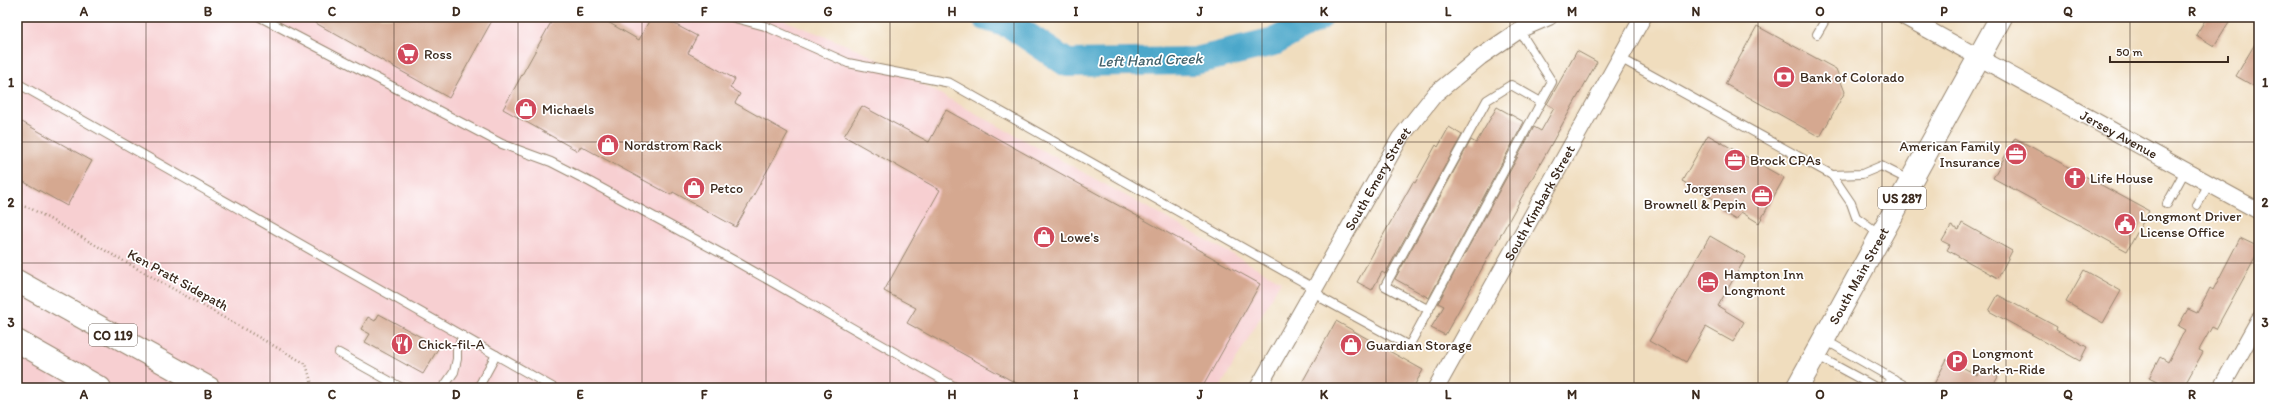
<svg xmlns="http://www.w3.org/2000/svg" width="2276" height="405" font-family="Itim,sans-serif">
  <style>
    .built { fill: #f7cfd1 }
    .lines { fill: none; stroke-linecap: round; stroke-linejoin: round }
    .river { stroke: #4ca7ca; stroke-width: 28 }
    .building { fill: #d5a890 }
    .lane-casing { stroke: #96846e; stroke-width: 10 }
    .street-casing { stroke: #96846e; stroke-width: 18 }
    .primary-casing { stroke: #96846e; stroke-width: 24 }
    .highway-casing { stroke: #96846e; stroke-width: 24 }
    .path { stroke: #96846e; stroke-width: 2.5; stroke-dasharray: 1 3; stroke-linecap: butt }
    .lane { stroke: #fff; stroke-width: 8 }
    .street { stroke: #fff; stroke-width: 16 }
    .primary { stroke: #fff; stroke-width: 22 }
    .highway { stroke: #fff; stroke-width: 22 }
    .grid { fill: none; stroke: #3b2a1e; stroke-width: 1; stroke-opacity: 0.55 }
    .labels { text-anchor: middle; dominant-baseline: central; stroke-width: 3.5; stroke-linejoin: round; paint-order: stroke }
    .shield { fill: #fff; stroke: #766a62; stroke-width: 1 }
    .shield-label { font-size: 13px; font-weight: bold; fill: #3b2a1e }
    .poi-label { font-size: 14px; fill: #3b2a1e; stroke: #fff; text-anchor: start }
    .street-label { font-size: 14px; fill: #3b2a1e; stroke: #fff }
    .water-label { font-size: 15px; font-style: italic; fill: #43626b; stroke: #fff }
    .neatline { fill: none; stroke: #3b2a1e; stroke-width: 1.5 }
    .grid-label { font-size: 13px; text-anchor: middle; font-weight: bold; fill: #3b2a1e }
  </style>
  <rect width="100%" height="100%" fill="#fff"/>
  <filter id="ink" filterUnits="userSpaceOnUse"><feTurbulence type="fractalNoise" baseFrequency=".025" numOctaves="2"/><feDisplacementMap in="SourceGraphic" scale="8" xChannelSelector="R" yChannelSelector="G"/><feConvolveMatrix kernelMatrix="1 2 1 2 8 2 1 2 1" color-interpolation-filters="sRGB"/></filter>
  <filter id="wash" filterUnits="userSpaceOnUse"><feTurbulence type="fractalNoise" baseFrequency=".012" numOctaves="4" result="noise"/><feDisplacementMap in="SourceGraphic" scale="16" xChannelSelector="R" yChannelSelector="G"/><feGaussianBlur stdDeviation="0.9" result="paint"/><feColorMatrix in="noise" values="0 0 0 0 0 0 0 0 0 0 0 0 0 0 0 0 0 1.4 0 .05"/><feComposite in="paint" operator="in"/></filter>
  <g filter="url(#wash)">
    <rect width="100%" height="100%" fill="#f0ddbe"/>
    <path class="built" d="M17,17H776L862,51L1281,281L1220,388H17Z"/>
    <g class="lines">
      <path class="river" d="M986,17L1011,25L1067,63L1195,61L1274,42L1319,17"/>
    </g>
    <g id="blocks">
      <g class="building">
        <path d="M305,17H494L449,98Z"/>
        <path d="M554,17H599L639,40L651,17H661L697,36L688,53L735,79L730,88L740,94L735,103L788,133L736,227L673,192L671,195L581,146L578,151L503,109Z"/>
        <path d="M2207,17H2232L2214,46L2196,35Z"/>
        <path d="M1757,26L1836,69L1845,92L1820,137L1725,84Z"/>
        <path d="M2259,37V89L2236,76Z"/>
        <path d="M1577,51L1597,62L1445,335L1431,328L1444,306L1438,303L1534,127L1541,131L1554,108L1547,104Z"/>
        <path d="M862,106L929,142L946,110L1260,284L1202,388H1025L907,323L916,308L884,291L940,190L844,136Z"/>
        <path d="M1497,107L1524,122L1429,298L1395,279L1471,140L1476,143Z"/>
        <path d="M22,122L92,161L67,206L17,178V146L22,136L17,134V131Z"/>
        <path d="M1449,127L1462,135L1385,274L1382,272L1372,290L1357,282L1413,182L1415,183L1436,145L1438,147Z"/>
        <path d="M1708,135L1784,178L1759,223L1741,212L1736,220L1719,210L1722,204L1682,181Z"/>
        <path d="M2015,138L2149,211L2127,251L1993,178Z"/>
        <path d="M1962,223L2012,251L1998,278L1947,250L1950,245L1942,241L1951,226L1959,230Z"/>
        <path d="M1710,236L1746,257L1718,306L1744,322L1733,342L1706,327L1686,362L1649,341Z"/>
        <path d="M2240,238L2259,247V250L2216,329L2212,327L2199,350L2203,352L2183,388H2168L2149,378L2160,357L2168,362L2185,330L2178,326L2188,309L2197,313L2210,288L2213,290Z"/>
        <path d="M2084,270L2121,291L2103,323L2066,302Z"/>
        <path d="M1998,295L2057,327L2056,330L2087,347L2080,361L1989,311Z"/>
        <path d="M379,314L439,347L423,374L365,342L370,334L361,329L368,317L375,321Z"/>
        <path d="M1336,321L1423,370L1413,388H1299Z"/>
        <path d="M1947,359L1977,375L1981,368L1998,377L1994,384L2001,388H1932Z"/>
      </g>
    </g>
  </g>
  <g filter="url(#ink)">
    <use href="#blocks" fill-opacity="0" stroke="#96846e" stroke-width="1"/>
    <g class="lines">
      <g class="lane-casing">
        <g id="lane">
          <path d="M260,17L502,144L551,162L590,182L737,262L957,388"/>
          <path d="M731,17L765,26L848,63L950,83L1314,288L1323,299L1409,346L1552,82L1519,30"/>
          <path d="M1817,34L1827,17"/>
          <path d="M1620,58L1832,175L1851,203L1856,217L1881,235"/>
          <path d="M17,83L554,388"/>
          <path d="M1832,175L1862,174L1881,166L1911,181"/>
          <path d="M2167,204L2185,171"/>
          <path d="M2197,205L2209,184"/>
          <path d="M1429,310L1385,286L1487,100L1511,85L1541,102"/>
          <path d="M1825,340L1909,388"/>
          <path d="M339,353L402,388"/>
          <path d="M1816,355L1875,387H1885L1894,379"/>
          <path d="M443,388L454,372L457,359V349L463,336"/>
          <path d="M478,388L496,355"/>
        </g>
      </g>
      <g class="street-casing">
        <g id="street">
          <path id="s1" d="M1905,17L2259,211"/>
          <path id="s2" d="M1258,388L1400,138L1435,94L1480,57L1521,29L1549,17"/>
          <path id="s3" d="M1436,388L1643,17"/>
          <path d="M2221,388L2259,320"/>
        </g>
      </g>
      <g class="primary-casing">
        <g id="primary">
          <path id="s4" d="M1797,388L2001,17"/>
        </g>
      </g>
      <g class="highway-casing">
        <g id="highway">
          <path d="M17,281L209,388"/>
          <path d="M17,341L100,388"/>
        </g>
      </g>
      <path class="path" d="M17,205L30,208L306,364L313,388"/>
      <use href="#lane" class="lane"/>
      <use href="#street" class="street"/>
      <use href="#primary" class="primary"/>
      <use href="#highway" class="highway"/>
    </g>
  </g>
  <path class="grid" d="M146,17V388M270,17V388M394,17V388M518,17V388M642,17V388M766,17V388M890,17V388M1014,17V388M1138,17V388M1262,17V388M1386,17V388M1510,17V388M1634,17V388M1758,17V388M1882,17V388M2006,17V388M2130,17V388M17,142H2259M17,263H2259"/>
  <defs>
    <g id="supermarket-disc" transform="scale(1.15)"><circle r="9.5" fill="#d1495b" stroke="#fff"/><path d="M-6-5.5h2.5l.6 2H6L4.5 2H-2.5L-4.4-4H-6ZM-1.5 3.2a1.3 1.3 0 1 0 .1 0ZM3 3.2a1.3 1.3 0 1 0 .1 0Z" fill="#fff"/></g>
    <g id="bank-disc" transform="scale(1.15)"><circle r="9.5" fill="#d1495b" stroke="#fff"/><path d="M-6-4H6V4H-6ZM0-2.3a2.3 2.3 0 1 0 0 4.6a2.3 2.3 0 1 0 0-4.6Z" fill="#fff"/></g>
    <g id="shop-disc" transform="scale(1.15)"><circle r="9.5" fill="#d1495b" stroke="#fff"/><path d="M-5-2.5h2.3a2.7 3.5 0 0 1 5.4 0H5L5.5 6h-11ZM-1.5-2.5h3a1.5 2.3 0 0 0-3 0Z" fill="#fff"/></g>
    <g id="office-disc" transform="scale(1.15)"><circle r="9.5" fill="#d1495b" stroke="#fff"/><path d="M-6-3h4V-5.5h4V-3h4V5H-6ZM-1-4.5V-3h2v-1.5ZM-6 0V1H6V0Z" fill="#fff"/></g>
    <g id="church-disc" transform="scale(1.15)"><circle r="9.5" fill="#d1495b" stroke="#fff"/><path d="M-1.2-6h2.4v3.5h3.3v2.4h-3.3V6h-2.4V-.1h-3.3v-2.4h3.3Z" fill="#fff"/></g>
    <g id="civic-disc" transform="scale(1.15)"><circle r="9.5" fill="#d1495b" stroke="#fff"/><path d="M-.6-6.5H3V-4.5H.6V-3L4-1V1h2V6H-6V1h2V-1L-.6-3ZM-1.2 2.5V6h2.4V2.5Z" fill="#fff"/></g>
    <g id="hotel-disc" transform="scale(1.15)"><circle r="9.5" fill="#d1495b" stroke="#fff"/><path d="M-6-4.5h1.5V1H6V5H4.5V3h-9V5H-6ZM-4 0a1.8 1.8 0 1 1 3.6 0ZM.5 0V-2.5h3Q6-2.5 6 0Z" fill="#fff"/></g>
    <g id="restaurant-disc" transform="scale(1.15)"><circle r="9.5" fill="#d1495b" stroke="#fff"/><path d="M-5-6h1v4h1v-4h1v4h1v-4h1v5L-1.5 .5V6h-2V.5L-5-1ZM5-6V6H3V1.5H1.5Q1.5-4 5-6Z" fill="#fff"/></g>
    <g id="parking-disc" transform="scale(1.15)"><circle r="9.5" fill="#d1495b" stroke="#fff"/><path d="M-3.5-5.5H1a3.5 3.5 0 0 1 0 7H-1V5.5H-3.5ZM-1-3.4V-.6H.8a1.4 1.4 0 0 0 0-2.8Z" fill="#fff"/></g>
  </defs>
  <g fill-rule="evenodd">
    <use href="#supermarket-disc" x="408" y="54"/>
    <use href="#bank-disc" x="1784" y="77"/>
    <use href="#shop-disc" x="526" y="109"/>
    <use href="#shop-disc" x="608" y="145"/>
    <use href="#office-disc" x="2016" y="154"/>
    <use href="#office-disc" x="1735" y="160"/>
    <use href="#church-disc" x="2075" y="178"/>
    <use href="#shop-disc" x="694" y="188"/>
    <use href="#office-disc" x="1762" y="196"/>
    <use href="#civic-disc" x="2125" y="224"/>
    <use href="#shop-disc" x="1044" y="237"/>
    <use href="#hotel-disc" x="1708" y="282"/>
    <use href="#restaurant-disc" x="402" y="344"/>
    <use href="#shop-disc" x="1351" y="345"/>
    <use href="#parking-disc" x="1957" y="361"/>
  </g>
  <g class="labels">
    <g class="shield">
      <rect x="1878" y="187" width="48" height="22" rx="3"/>
      <rect x="89" y="324" width="48" height="22" rx="3"/>
    </g>
    <g class="shield-label">
      <text x="1902" y="198">US 287</text>
      <text x="113" y="335">CO 119</text>
    </g>
    <g class="poi-label">
      <text x="424" y="54">Ross</text>
      <text x="1800" y="77">Bank of Colorado</text>
      <text x="542" y="109">Michaels</text>
      <text x="624" y="145">Nordstrom Rack</text>
      <text x="2000" y="146" text-anchor="end">American Family<tspan x="2000" dy="16">Insurance</tspan></text>
      <text x="1750" y="160">Brock CPAs</text>
      <text x="2090" y="178">Life House</text>
      <text x="710" y="188">Petco</text>
      <text x="1746" y="188" text-anchor="end">Jorgensen<tspan x="1746" dy="16">Brownell &amp; Pepin</tspan></text>
      <text x="2140" y="216">Longmont Driver<tspan x="2140" dy="16">License Office</tspan></text>
      <text x="1060" y="237">Lowe's</text>
      <text x="1724" y="274">Hampton Inn<tspan x="1724" dy="16">Longmont</tspan></text>
      <text x="418" y="344">Chick-fil-A</text>
      <text x="1366" y="345">Guardian Storage</text>
      <text x="1972" y="353">Longmont<tspan x="1972" dy="16">Park-n-Ride</tspan></text>
    </g>
    <g class="street-label">
      <text stroke="none"><textPath href="#s1" startOffset="244">Jersey Avenue</textPath></text>
      <text stroke="none"><textPath href="#s2" startOffset="241">South Emery Street</textPath></text>
      <text stroke="none"><textPath href="#s3" startOffset="212">South Kimbark Street</textPath></text>
      <text stroke="none"><textPath href="#s4" startOffset="128">South Main Street</textPath></text>
      <text transform="translate(178 280) rotate(29)">Ken Pratt Sidepath</text>
    </g>
    <g class="water-label">
      <text transform="translate(1150 60) rotate(-2)">Left Hand Creek</text>
    </g>
  </g>
  <rect width="2276" height="405" fill="none" stroke="#fff" stroke-width="44"/>
  <path d="M2110 56v6h118v-6" fill="none" stroke="#3b2a1e" stroke-width="2"/>
  <text x="2116" y="56" font-size="12" fill="#3b2a1e" stroke="#ffffff" stroke-width="3" paint-order="stroke">50 m</text>
  <rect x="22" y="22" width="2232" height="361" class="neatline"/>
  <g class="grid-label">
    <text x="84" y="16">A</text>
    <text x="208" y="16">B</text>
    <text x="332" y="16">C</text>
    <text x="456" y="16">D</text>
    <text x="580" y="16">E</text>
    <text x="704" y="16">F</text>
    <text x="828" y="16">G</text>
    <text x="952" y="16">H</text>
    <text x="1076" y="16">I</text>
    <text x="1200" y="16">J</text>
    <text x="1324" y="16">K</text>
    <text x="1448" y="16">L</text>
    <text x="1572" y="16">M</text>
    <text x="1696" y="16">N</text>
    <text x="1820" y="16">O</text>
    <text x="1944" y="16">P</text>
    <text x="2068" y="16">Q</text>
    <text x="2192" y="16">R</text>
    <text x="11" y="87">1</text>
    <text x="2265" y="87">1</text>
    <text x="11" y="207">2</text>
    <text x="2265" y="207">2</text>
    <text x="11" y="327">3</text>
    <text x="2265" y="327">3</text>
    <text x="84" y="399">A</text>
    <text x="208" y="399">B</text>
    <text x="332" y="399">C</text>
    <text x="456" y="399">D</text>
    <text x="580" y="399">E</text>
    <text x="704" y="399">F</text>
    <text x="828" y="399">G</text>
    <text x="952" y="399">H</text>
    <text x="1076" y="399">I</text>
    <text x="1200" y="399">J</text>
    <text x="1324" y="399">K</text>
    <text x="1448" y="399">L</text>
    <text x="1572" y="399">M</text>
    <text x="1696" y="399">N</text>
    <text x="1820" y="399">O</text>
    <text x="1944" y="399">P</text>
    <text x="2068" y="399">Q</text>
    <text x="2192" y="399">R</text>
  </g>
</svg>
